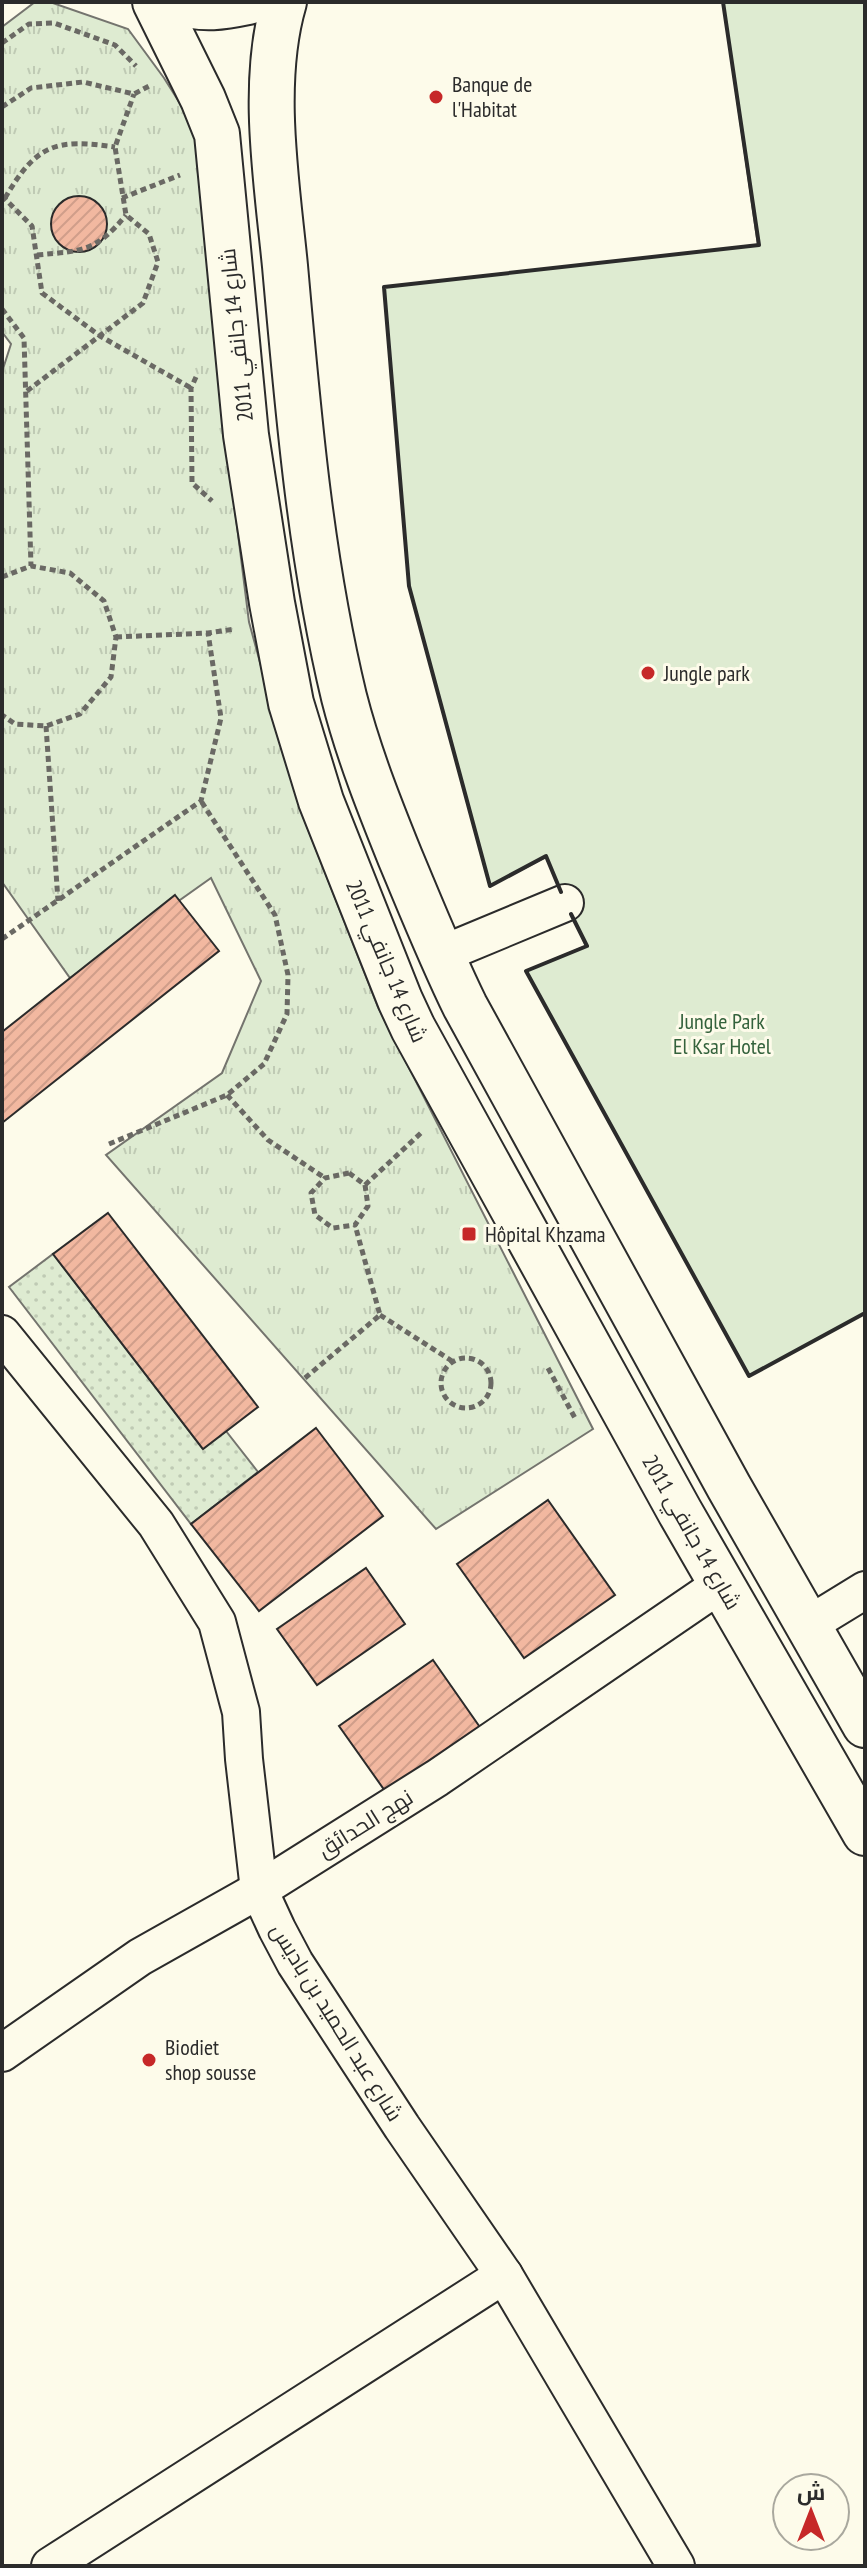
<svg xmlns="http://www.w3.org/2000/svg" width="867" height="2568" font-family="'PT Sans Narrow',Cairo,sans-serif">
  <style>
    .grass { fill: url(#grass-dots); stroke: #74746e; stroke-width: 2 }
    .park { fill: url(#park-tufts); stroke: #74746e; stroke-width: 2 }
    .garden { fill: #deebd1; stroke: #74746e; stroke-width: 2 }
    .building { fill: url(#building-hatch); stroke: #2b2b2b; stroke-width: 2 }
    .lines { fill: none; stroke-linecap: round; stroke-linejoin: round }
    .minor-casing { stroke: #2b2b2b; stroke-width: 40 }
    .primary-casing { stroke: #2b2b2b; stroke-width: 48 }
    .path { stroke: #6a6964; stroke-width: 5; stroke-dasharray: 6 4; stroke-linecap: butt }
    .minor { stroke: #fdfbea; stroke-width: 36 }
    .primary { stroke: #fdfbea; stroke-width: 44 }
    .wall { stroke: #2b2b2b; stroke-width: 4 }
    .poi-dot { fill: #c62828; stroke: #fdfbea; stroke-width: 3 }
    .labels { text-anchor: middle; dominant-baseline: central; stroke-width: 6; stroke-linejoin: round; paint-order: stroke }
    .poi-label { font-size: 22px; fill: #2b2b2b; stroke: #fdfbea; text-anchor: start }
    .street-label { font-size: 22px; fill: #2b2b2b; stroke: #fdfbea }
    .park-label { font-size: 22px; fill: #34623c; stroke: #fdfbea }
  </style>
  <defs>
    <pattern id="grass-dots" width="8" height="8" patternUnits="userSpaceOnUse" patternTransform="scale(2)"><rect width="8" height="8" fill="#deebd1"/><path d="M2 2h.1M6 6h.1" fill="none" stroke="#bfcab4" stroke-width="1.8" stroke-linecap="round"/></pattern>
    <pattern id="park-tufts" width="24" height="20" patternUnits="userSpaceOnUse" patternTransform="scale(2)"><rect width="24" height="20" fill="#deebd1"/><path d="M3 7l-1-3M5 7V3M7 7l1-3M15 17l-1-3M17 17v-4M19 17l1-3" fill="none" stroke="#bfcab4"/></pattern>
    <pattern id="building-hatch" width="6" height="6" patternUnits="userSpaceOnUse" patternTransform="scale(2)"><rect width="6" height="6" fill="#f2b8a0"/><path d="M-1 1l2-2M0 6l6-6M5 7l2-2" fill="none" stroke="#d09e8a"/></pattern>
  </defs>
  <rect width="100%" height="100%" fill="#fdfbea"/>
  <path class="grass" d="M53,1254L202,1448L226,1431L258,1472L191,1524L9,1287Z"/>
  <path class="park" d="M35,2H50L128,29L164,78L203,140L234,502L249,622L300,809L378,1007L593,1429L436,1529L106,1155L222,1073L261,981L211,878L70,978L2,882V372L11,344L2,332V27Z"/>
  <path class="garden" d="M723,2H865V1313L749,1376L526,971L586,946L546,857L490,886L409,586L384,287L758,245Z"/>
  <g class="building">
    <circle cx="79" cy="224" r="28"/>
    <path d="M175,895L219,951L2,1123V1032Z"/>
    <path d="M108,1213L258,1407L203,1449L53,1254Z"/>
    <path d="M316,1428L383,1516L259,1611L191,1524Z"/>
    <path d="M548,1500L615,1595L524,1658L457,1564Z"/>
    <path d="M366,1568L405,1624L317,1685L277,1629Z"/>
    <path d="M433,1660L484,1733L390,1798L339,1726Z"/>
  </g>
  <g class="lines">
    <g class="minor-casing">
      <g id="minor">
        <path d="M440,955L565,903"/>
        <path d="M2,1334L156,1524L217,1622L241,1712L244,1759L259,1890L277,1929L295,1963L402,2127L504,2275L676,2566"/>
        <path d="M808,1625L865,1590"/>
        <path d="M2,2053L140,1957L259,1890L437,1778L721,1584"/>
        <path d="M50,2566L504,2275"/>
      </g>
    </g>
    <g class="primary-casing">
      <g id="primary">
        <path d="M155,2L203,99L217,134L246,435L272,603L291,703L321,801L400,1000L413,1028L680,1512L865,1833"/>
        <path d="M179,2C202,11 224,7 248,2"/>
        <path d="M284,2C260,83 277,184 285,266C298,411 310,556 344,697C358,752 379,805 400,857C421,907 441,957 465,1006L729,1487L865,1725"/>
      </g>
    </g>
    <g class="path">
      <path d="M2,43L29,24L54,23L115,45L136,66"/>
      <path d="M2,107L31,88L83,82L134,94L151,85"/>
      <path d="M2,196L32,226L42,293L100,336L191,388"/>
      <path d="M5,198C36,145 55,138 115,147"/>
      <path d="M122,198L180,175"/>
      <path d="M37,255C82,251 96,252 126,215"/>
      <path d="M2,309L24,338L31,566"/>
      <path d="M196,377L191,388L192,483L212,501"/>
      <path d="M27,391L143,303L158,262L149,234L126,215L115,147L134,94"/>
      <path d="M2,577L31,566L70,573L104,601L116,637L111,677L80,714L46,726L15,724L2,715"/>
      <path d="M116,637L208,633L235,629"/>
      <path d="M46,726L58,901"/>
      <path d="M2,939L201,801L221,718L208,633"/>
      <path d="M227,1095L268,1140L325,1178"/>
      <path d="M109,1144L227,1095L264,1064L287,1014L288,975L275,915L201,801"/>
      <path d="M349,1173L365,1185L368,1206L355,1225L333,1228L315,1215L311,1193L325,1178Z"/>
      <path d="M365,1185L422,1132"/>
      <path d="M380,1315L452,1361"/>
      <circle cx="466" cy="1383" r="25"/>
      <path d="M548,1368L576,1420"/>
      <path d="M305,1378L380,1315L355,1225"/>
    </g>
    <use href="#minor" class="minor"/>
    <use href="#primary" class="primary"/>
    <g class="wall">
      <path d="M561,892L546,856L490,886L409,586L384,287L759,245L723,2"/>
      <path d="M571,914L587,946L526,971L749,1376L865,1313"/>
    </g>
  </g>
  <g class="poi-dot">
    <circle cx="436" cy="97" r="8"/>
    <circle cx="648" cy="673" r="8"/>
    <rect x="461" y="1226" width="16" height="16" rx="4"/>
    <circle cx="149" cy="2060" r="8"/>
  </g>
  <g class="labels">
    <g class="poi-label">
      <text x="452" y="84">Banque de<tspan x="452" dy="25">l'Habitat</tspan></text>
      <text x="664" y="673">Jungle park</text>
      <text x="485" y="1234">Hôpital Khzama</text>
      <text x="165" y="2047">Biodiet<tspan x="165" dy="25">shop sousse</tspan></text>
    </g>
    <g class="street-label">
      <text transform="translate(236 335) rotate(-96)">شارع 14 جانفي 2011</text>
      <text transform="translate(387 961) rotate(67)">شارع 14 جانفي 2011</text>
      <text transform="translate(692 1532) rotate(60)">شارع 14 جانفي 2011</text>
      <text transform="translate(365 1823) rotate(-32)">نهج الحدائق</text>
      <text transform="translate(337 2022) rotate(58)">شارع عبد الحميد بن باديس</text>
    </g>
    <g class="park-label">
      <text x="722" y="1021">Jungle Park<tspan x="722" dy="25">El Ksar Hotel</tspan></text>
    </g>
  </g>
  <rect width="867" height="2568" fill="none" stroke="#2b2b2b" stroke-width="8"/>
  <g transform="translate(811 2512)"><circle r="38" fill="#fdfbea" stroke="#a9a89e" stroke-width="2"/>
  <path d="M0-6L14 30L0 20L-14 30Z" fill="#c62828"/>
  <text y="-12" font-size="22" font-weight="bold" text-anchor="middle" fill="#2b2b2b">ش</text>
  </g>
</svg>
